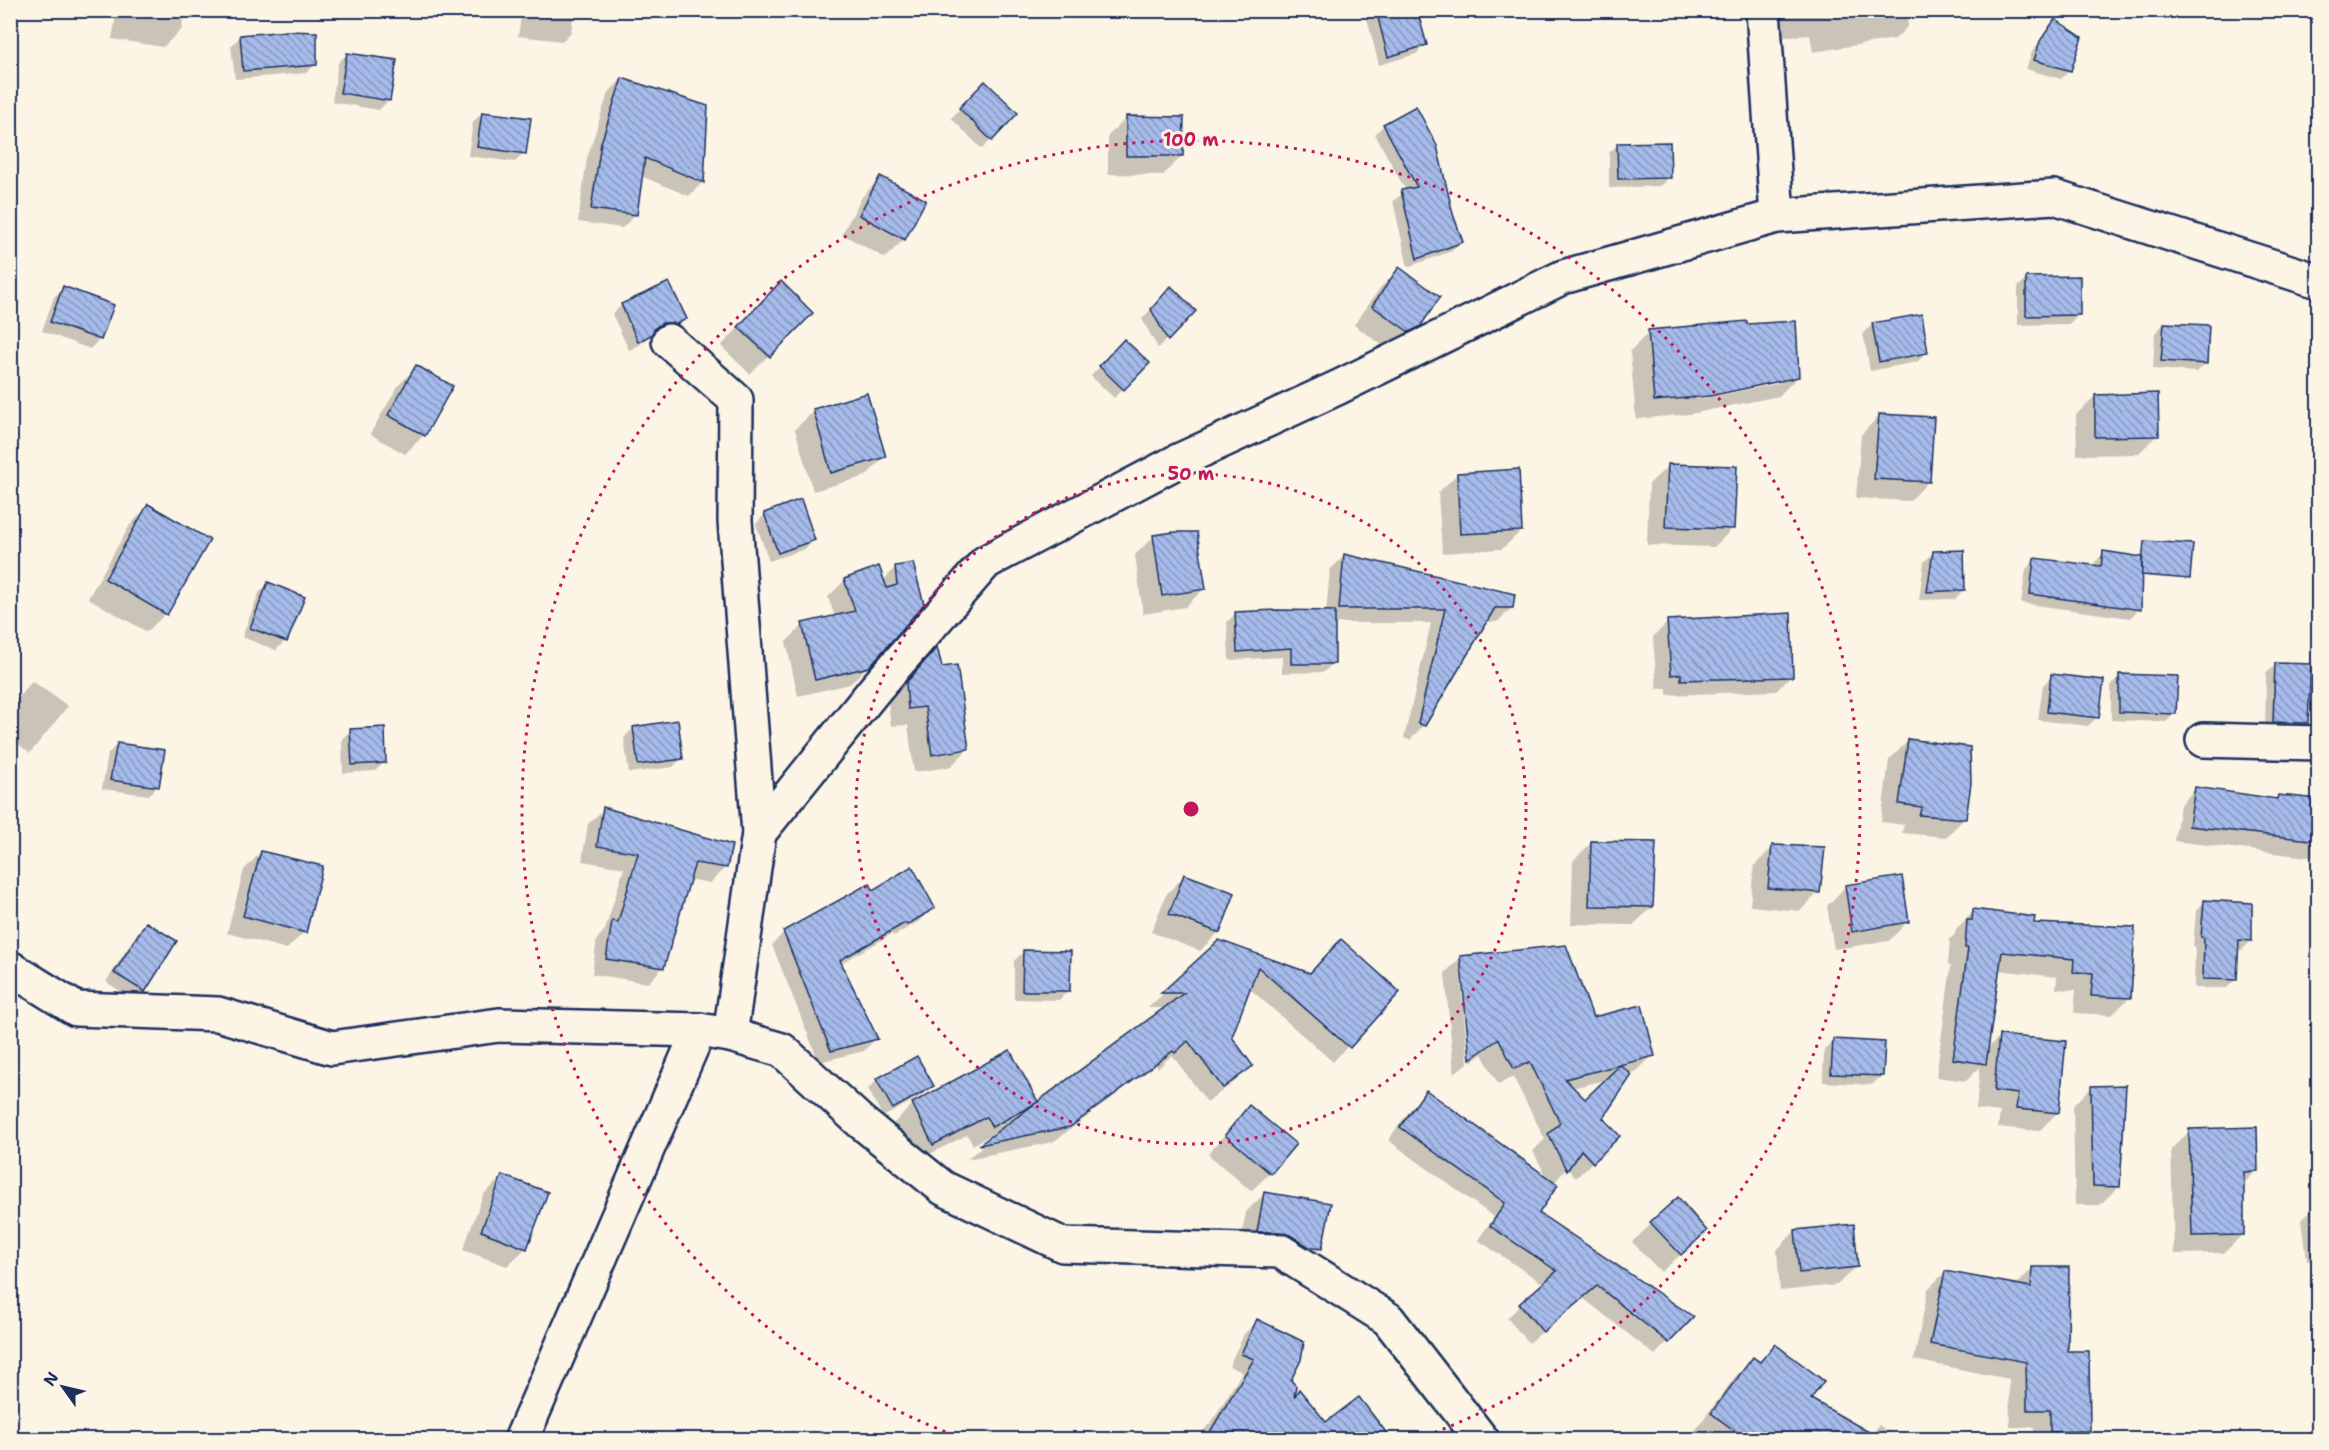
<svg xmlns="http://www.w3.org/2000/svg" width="2329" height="1450" font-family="'Shantell Sans',sans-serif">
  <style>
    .shadow { fill: #0003; fill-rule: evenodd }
    .building { fill: url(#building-back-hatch); stroke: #1b2f5e; stroke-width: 1.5 }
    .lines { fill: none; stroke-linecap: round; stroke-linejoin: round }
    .minor-casing { stroke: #1b2f5e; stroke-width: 38 }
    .tertiary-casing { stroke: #1b2f5e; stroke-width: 38 }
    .minor { stroke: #fcf5e5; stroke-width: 33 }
    .tertiary { stroke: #fcf5e5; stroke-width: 33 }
    .ring { fill: none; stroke: #c2185b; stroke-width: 3; stroke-dasharray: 3 6 }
    .centre { fill: #c2185b; stroke: #fcf5e5; stroke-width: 3 }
    .ring-label { font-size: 18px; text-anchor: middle; font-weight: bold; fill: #c2185b; stroke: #fcf5e5; stroke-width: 6; stroke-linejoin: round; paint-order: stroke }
  </style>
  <defs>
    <pattern id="building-back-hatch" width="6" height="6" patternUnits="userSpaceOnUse" patternTransform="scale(1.5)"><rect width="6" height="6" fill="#a6bbea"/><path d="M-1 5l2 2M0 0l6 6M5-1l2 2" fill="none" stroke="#8698c1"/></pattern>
  </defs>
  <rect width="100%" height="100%" fill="#fcf5e5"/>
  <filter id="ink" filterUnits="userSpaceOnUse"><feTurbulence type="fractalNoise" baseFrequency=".0167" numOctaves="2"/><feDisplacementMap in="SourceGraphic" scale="12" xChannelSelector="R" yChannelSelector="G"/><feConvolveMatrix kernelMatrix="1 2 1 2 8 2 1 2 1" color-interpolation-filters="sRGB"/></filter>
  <g filter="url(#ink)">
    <g class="shadow">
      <path d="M117,10H184L182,29L163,47L112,39Z"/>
      <path d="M522,10H574L571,32L562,41L518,36Z"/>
      <path d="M1370,10H1416L1425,45L1416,54L1379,65L1366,15Z"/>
      <path d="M1782,10H1906L1908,26L1895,39L1813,52L1810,35L1784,37Z"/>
      <path d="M2055,21L2070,70L2061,79L2026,69L2032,52Z"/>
      <path d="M240,37L316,64L306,73L235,79L231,46Z"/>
      <path d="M347,54L395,62L388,101L379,110L332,102L338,63Z"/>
      <path d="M622,79L703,182L689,196L641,176L636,214L622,228L578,222L587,158L608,93Z"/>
      <path d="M979,90L991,140L982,149L951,118Z"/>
      <path d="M482,113L524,153L515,162L468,156L473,122Z"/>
      <path d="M1127,117L1182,156L1163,175L1108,174V136Z"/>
      <path d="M1384,125L1451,214L1461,242L1452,251L1408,267L1393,201L1406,191L1375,134Z"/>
      <path d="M1618,144L1669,177L1660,186L1609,188V153Z"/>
      <path d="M880,178L904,239L885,258L842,234L862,197Z"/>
      <path d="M1399,269L1418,326L1399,345L1389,350L1354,325L1380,288Z"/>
      <path d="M2027,278L2079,314L2070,324L2018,325V287Z"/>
      <path d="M668,284L685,318L676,328L665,332H652L641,344L629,350L612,314L622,305Z"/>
      <path d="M64,288L112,306L99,340L90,349L42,331L54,297Z"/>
      <path d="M1162,297L1194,311L1158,348L1142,319Z"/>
      <path d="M763,302L811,313L750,374L721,346Z"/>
      <path d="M1873,324L1926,353L1917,362L1870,371L1863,333Z"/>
      <path d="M2164,324L2206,363L2197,372L2153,369L2155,333Z"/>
      <path d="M1649,332L1797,377L1779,396L1690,414L1636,419L1630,351ZM1780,380V383L1702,399V396Z"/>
      <path d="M1124,341L1147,363L1114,398L1091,376Z"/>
      <path d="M416,367L424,435L405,454L370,434L398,386Z"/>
      <path d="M2095,396L2157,435L2138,454L2077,455L2076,415Z"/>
      <path d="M814,411L884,457L866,476L813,491L795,429Z"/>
      <path d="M1879,416L1928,482L1910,501L1856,498L1861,435Z"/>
      <path d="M1668,466L1733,528L1714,547L1647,545L1649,484Z"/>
      <path d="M1457,474L1521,531L1502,549L1442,553L1438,493Z"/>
      <path d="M148,506L165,614L147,632L88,598L130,525Z"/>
      <path d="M765,514L814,540L805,549L769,561L756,524Z"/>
      <path d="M1153,537L1204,589L1185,607L1143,614L1135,555Z"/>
      <path d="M1933,553L1964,590L1955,599L1919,600L1924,562Z"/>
      <path d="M2104,553L2139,609L2130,618L2021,603L2026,569L2035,560L2094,567L2095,562Z"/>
      <path d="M1344,556L1512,608L1497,622H1485L1424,725L1410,740L1404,738L1431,623H1333V663L1324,672L1282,673V657L1229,660L1227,622L1236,613L1326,612L1330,570Z"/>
      <path d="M912,564L868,666L850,684L798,696L786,642L803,625L835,617L828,597L845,580L883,581L896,567Z"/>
      <path d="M268,584L285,641L276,650L242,637L259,593Z"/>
      <path d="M1668,622L1791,676L1776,691L1667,695V688L1657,689L1653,637Z"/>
      <path d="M936,650L968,749L950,767L914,772L908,725L891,726L888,702Z"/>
      <path d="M2275,665L2306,722L2297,731L2265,730L2266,674Z"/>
      <path d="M2052,676L2097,717L2088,726L2038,720L2043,685Z"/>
      <path d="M2120,676L2175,713L2166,722L2111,720V685Z"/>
      <path d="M32,681L68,706L30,753L10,738V708Z"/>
      <path d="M633,728L682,758L673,767L629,773L624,738Z"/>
      <path d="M351,730L385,762L375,771L343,773L342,739Z"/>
      <path d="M1908,741L1965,818L1946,837L1902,833L1904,825L1881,822L1889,760Z"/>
      <path d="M117,744L158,786L149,795L102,789L108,754Z"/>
      <path d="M2195,789L2275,800L2278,797L2318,801V856L2317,858L2174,841L2180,805Z"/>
      <path d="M604,809L726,867L710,883L689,879L663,967L648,983L592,974L597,939L605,930L624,868L582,861L588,824Z"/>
      <path d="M1592,842L1652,907L1633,925L1571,924L1573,861Z"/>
      <path d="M1773,847L1819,892L1800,911L1750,906L1754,866Z"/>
      <path d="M261,852L304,932L287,949L227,933L244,870Z"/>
      <path d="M1184,876L1219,932L1200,951L1151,932L1166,895Z"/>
      <path d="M1845,887L1907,922L1889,941L1834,949L1827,906Z"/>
      <path d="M873,892L933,908L921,920L894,936L892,934L840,964L876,1038L864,1051L819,1062L772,945L784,932Z"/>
      <path d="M2205,901L2251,941L2242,950L2237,949L2236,979L2227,988H2194L2195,946H2193L2196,911Z"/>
      <path d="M1974,911L2033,924L2130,997L2112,1015L2074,1013L2076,990L2056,989L2057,977L1998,970L1986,1050L2000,1036L2057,1113L2039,1131L1998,1127L2000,1112L1976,1109L1980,1067L1966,1081L1936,1077L1951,966L1948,965L1950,939L1955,934L1956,929Z"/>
      <path d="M146,923L144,991L135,1000L106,982L137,933Z"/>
      <path d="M1219,942L1309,974L1398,992L1333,1062L1249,988L1230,1037L1251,1065L1236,1081L1207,1102L1172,1055L1158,1068L1156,1065L1053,1142L967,1159L998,1133L997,1131L973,1145L967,1135L914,1162L894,1123L912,1105L1009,1052L1036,1101L1030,1107L1031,1109L1167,1008H1148Z"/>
      <path d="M1024,951L1068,991L1059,1000L1014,999V961Z"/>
      <path d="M1461,957L1592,1019L1653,1055L1637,1071L1628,1074L1601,1118L1618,1136L1576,1178L1567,1168L1553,1184L1537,1213L1691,1317L1655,1355L1583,1298L1529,1343L1507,1318L1544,1284L1478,1240L1494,1217L1388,1140L1414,1105L1427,1092L1548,1180L1533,1151L1545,1139L1513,1077L1498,1084L1482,1054L1471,1062L1463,969H1460L1468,1063L1454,1073L1445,973ZM1608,1079L1585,1101L1572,1088Z"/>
      <path d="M1834,1041L1881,1076L1872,1085L1823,1082L1824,1050Z"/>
      <path d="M877,1080L932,1086L923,1095L883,1117L868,1089Z"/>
      <path d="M2092,1087L2119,1186L2100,1205H2075L2073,1106Z"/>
      <path d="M1249,1107L1270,1173L1251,1191L1208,1154Z"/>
      <path d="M2190,1131L2256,1171L2242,1185L2243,1234L2224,1253L2174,1254L2171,1149Z"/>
      <path d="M502,1177L526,1248L507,1266L463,1250L483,1195Z"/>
      <path d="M1265,1193L1320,1249L1302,1267L1239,1250L1246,1212Z"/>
      <path d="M1678,1199L1687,1249L1661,1272L1632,1242Z"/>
      <path d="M2318,1203V1266L2316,1260L2307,1261L2302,1220Z"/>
      <path d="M1795,1231L1856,1267L1837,1285L1780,1291L1777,1250Z"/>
      <path d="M2032,1269L2067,1353L2088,1431L2079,1440H2034V1427H2010L2009,1379L1914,1360L1928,1289L1945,1272L2015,1286Z"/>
      <path d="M1257,1321L1290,1380L1292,1398L1299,1391L1326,1424L1376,1440H1195L1209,1424L1210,1425L1242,1372L1229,1366L1244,1334Z"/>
      <path d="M1770,1352L1808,1399L1856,1440H1704L1694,1432L1735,1377L1753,1359L1759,1363Z"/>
      <path d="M1879,1425L1899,1440H1867Z"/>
    </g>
    <g class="building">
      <path d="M1376,10H1417L1427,45L1388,57Z"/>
      <path d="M2055,19L2082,37L2071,71L2034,60L2040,41Z"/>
      <path d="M287,31L317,32V65L243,71L240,35Z"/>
      <path d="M347,53L397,60L390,101L340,93Z"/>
      <path d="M622,78L708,106L704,183L645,158L637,215L591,209L601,143Z"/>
      <path d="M985,81L1018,113L992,141L959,108Z"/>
      <path d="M1416,106L1437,146L1453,214L1463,242L1417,259L1401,190L1417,187L1383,124Z"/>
      <path d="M482,112L531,118L526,154L477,147Z"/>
      <path d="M1126,116L1184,117L1183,156H1126Z"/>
      <path d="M1670,142L1671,178L1618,179L1617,143Z"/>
      <path d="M880,176L926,200L905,240L859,215Z"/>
      <path d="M1399,267L1440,297L1420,327L1409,332L1372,306Z"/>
      <path d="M2080,276V315L2026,316V277Z"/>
      <path d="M781,281L813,313L770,357L738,327Z"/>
      <path d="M669,282L687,319L676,324L662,323L655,328L651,335L638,342L621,304Z"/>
      <path d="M63,286L114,305L101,340L50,322Z"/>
      <path d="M1171,286L1196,311L1168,341L1151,309Z"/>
      <path d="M1922,314L1928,353L1879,362L1872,323Z"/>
      <path d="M1747,321V324L1796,321L1799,377L1710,396L1654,401L1648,330Z"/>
      <path d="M2164,323L2209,325L2207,364L2161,361Z"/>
      <path d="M1124,339L1150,363L1124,390L1099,366Z"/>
      <path d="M416,365L453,386L425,436L388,415Z"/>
      <path d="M867,393L886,457L831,473L813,409Z"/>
      <path d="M2158,393L2159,436L2095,437V395Z"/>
      <path d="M1879,414L1934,417L1930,482L1874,479Z"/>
      <path d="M1668,464L1737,466L1734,529L1665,527Z"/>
      <path d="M1519,469L1522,531L1460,534L1457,473Z"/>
      <path d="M801,499L815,540L778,553L764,513Z"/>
      <path d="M148,504L210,540L167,615L105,579Z"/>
      <path d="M1175,532H1197L1206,589L1162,596L1153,535Z"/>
      <path d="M2144,541L2193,544L2190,579L2141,575Z"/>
      <path d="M1964,550L1965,590L1927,592L1933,551Z"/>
      <path d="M2103,551L2142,557L2141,610L2030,594L2034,558L2101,566Z"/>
      <path d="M1344,554L1515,594L1513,608H1495L1425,726L1418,723L1445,609H1339Z"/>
      <path d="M913,563L924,604L869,667L815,680L802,623L855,611L844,579L879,566L887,588L897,585L895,566Z"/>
      <path d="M268,582L305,597L287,642L250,628Z"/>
      <path d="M1277,610L1335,611V664H1291V648L1237,652L1235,612Z"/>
      <path d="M1791,613L1793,677L1681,680V674L1671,675L1667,620Z"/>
      <path d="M937,647L942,667L957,665L969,749L932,755L925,707L908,709L906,683Z"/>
      <path d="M2275,663L2311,664L2308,723L2273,722Z"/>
      <path d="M2051,674L2104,680L2099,718L2047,712Z"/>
      <path d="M2119,674L2178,676L2176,714L2119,712Z"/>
      <path d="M678,720L683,759L638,765L633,727Z"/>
      <path d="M385,727L386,763L352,765L350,729Z"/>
      <path d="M1908,739L1970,747L1971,783L1966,819L1919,815L1922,807L1899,804Z"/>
      <path d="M117,743L165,750L159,787L110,780Z"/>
      <path d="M2195,787L2277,799L2278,795L2319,799V841L2189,826Z"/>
      <path d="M603,807L732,845L727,868L695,863L664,968L606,959L612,921L618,922L638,853L597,846Z"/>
      <path d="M1591,841L1656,842L1653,907L1589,906Z"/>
      <path d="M1772,845L1825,847L1820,893L1768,888Z"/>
      <path d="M261,851L323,866L306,933L243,916Z"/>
      <path d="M912,866L935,908L907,925L905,923L840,960L878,1039L831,1051L783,931L870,883L873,890Z"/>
      <path d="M1184,874L1235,893L1220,933L1169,914Z"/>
      <path d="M1902,876L1909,922L1852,932L1845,885Z"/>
      <path d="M2204,900L2252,903V941L2239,940L2237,980L2203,979L2204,938L2201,937Z"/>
      <path d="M1973,909L2035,917L2034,923L2135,927L2131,998L2091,996L2093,973L2073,972L2074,959L2002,952L1986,1064L1953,1059L1968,948H1965L1967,920H1972Z"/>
      <path d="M146,922L177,941L145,992L114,973Z"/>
      <path d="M1341,939L1400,992L1350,1048L1258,967L1232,1037L1253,1066L1223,1088L1188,1041L1175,1053L1173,1051L1070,1127L979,1145L1184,993H1161L1219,940L1310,973Z"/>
      <path d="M1566,945L1593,1017L1642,1005L1655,1056L1565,1079L1585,1099L1620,1065L1632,1075L1603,1118L1620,1136L1593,1163L1581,1150L1567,1171L1548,1134L1560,1123L1530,1062L1514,1069L1499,1039L1470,1059L1460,956Z"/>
      <path d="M1023,950L1071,951L1070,991H1022Z"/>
      <path d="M1999,1035L2066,1041L2059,1113L2016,1109L2018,1094L1994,1091Z"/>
      <path d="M1833,1039L1885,1042L1883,1076L1831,1074Z"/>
      <path d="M1010,1050L1038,1102L992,1127L986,1117L933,1145L912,1103Z"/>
      <path d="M917,1056L934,1086L893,1109L876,1079Z"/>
      <path d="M2126,1085L2120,1187L2093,1186L2091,1086Z"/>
      <path d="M1426,1090L1558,1185L1539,1213L1694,1317L1669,1343L1597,1286L1543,1332L1519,1304L1557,1271L1490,1226L1505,1203L1400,1127Z"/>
      <path d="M1249,1105L1296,1144L1271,1174L1225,1135Z"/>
      <path d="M2257,1127L2258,1171L2244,1172V1235L2192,1236L2189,1129Z"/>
      <path d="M502,1175L548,1192L527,1249L481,1231Z"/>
      <path d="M1264,1192L1331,1203L1322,1249L1309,1247L1290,1235L1281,1232H1257Z"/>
      <path d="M1678,1197L1707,1231L1681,1255L1650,1222Z"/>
      <path d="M1854,1224L1858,1267L1799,1273L1795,1230Z"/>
      <path d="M2032,1267H2069L2068,1351H2089L2090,1431L2050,1432V1410H2027L2026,1362L1930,1344L1945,1271L2031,1287Z"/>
      <path d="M1257,1319L1304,1342L1301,1360L1291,1380L1296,1386L1294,1397L1299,1389L1326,1422L1359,1397L1392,1440H1205L1254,1359L1241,1354Z"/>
      <path d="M1775,1344L1824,1381L1811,1399L1883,1440H1747L1711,1413L1753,1357L1760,1362Z"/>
    </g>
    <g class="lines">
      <g class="minor-casing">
        <g id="minor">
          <path d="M1763,10L1777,216"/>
          <path d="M669,341L736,400L735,521L759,833L730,1035"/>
          <path d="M2203,740L2318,743"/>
          <path d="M759,833L876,688L986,562L1176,462L1339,387L1563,277L1777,216L2054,197L2318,281"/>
          <path d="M521,1440L699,1030"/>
        </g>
      </g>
      <g class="tertiary-casing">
        <path id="tertiary" d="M10,968L76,1009L218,1014L332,1048L499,1025L699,1030L730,1035L782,1050L861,1122L943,1188L1063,1245L1280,1251L1388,1319L1482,1440"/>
      </g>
      <use href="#minor" class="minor"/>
      <use href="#tertiary" class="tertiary"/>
    </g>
  </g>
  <g class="ring">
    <circle cx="1191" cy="809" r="335"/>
    <path d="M962 1438A669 669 0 1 1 1420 1438"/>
  </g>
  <circle cx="1191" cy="809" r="9" class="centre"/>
  <g class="ring-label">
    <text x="1191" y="146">100 m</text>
    <text x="1191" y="480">50 m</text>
  </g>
  <rect width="2329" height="1450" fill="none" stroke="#fcf5e5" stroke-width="36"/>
  <rect x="18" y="18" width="2293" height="1414" fill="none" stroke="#1b2f5e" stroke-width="2" filter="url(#ink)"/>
  <g transform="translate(63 1387) rotate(304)" stroke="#fcf5e5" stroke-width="4.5" paint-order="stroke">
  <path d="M0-4.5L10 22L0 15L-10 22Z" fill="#1b2f5e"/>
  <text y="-9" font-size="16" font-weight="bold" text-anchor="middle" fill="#1b2f5e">N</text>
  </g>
</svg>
